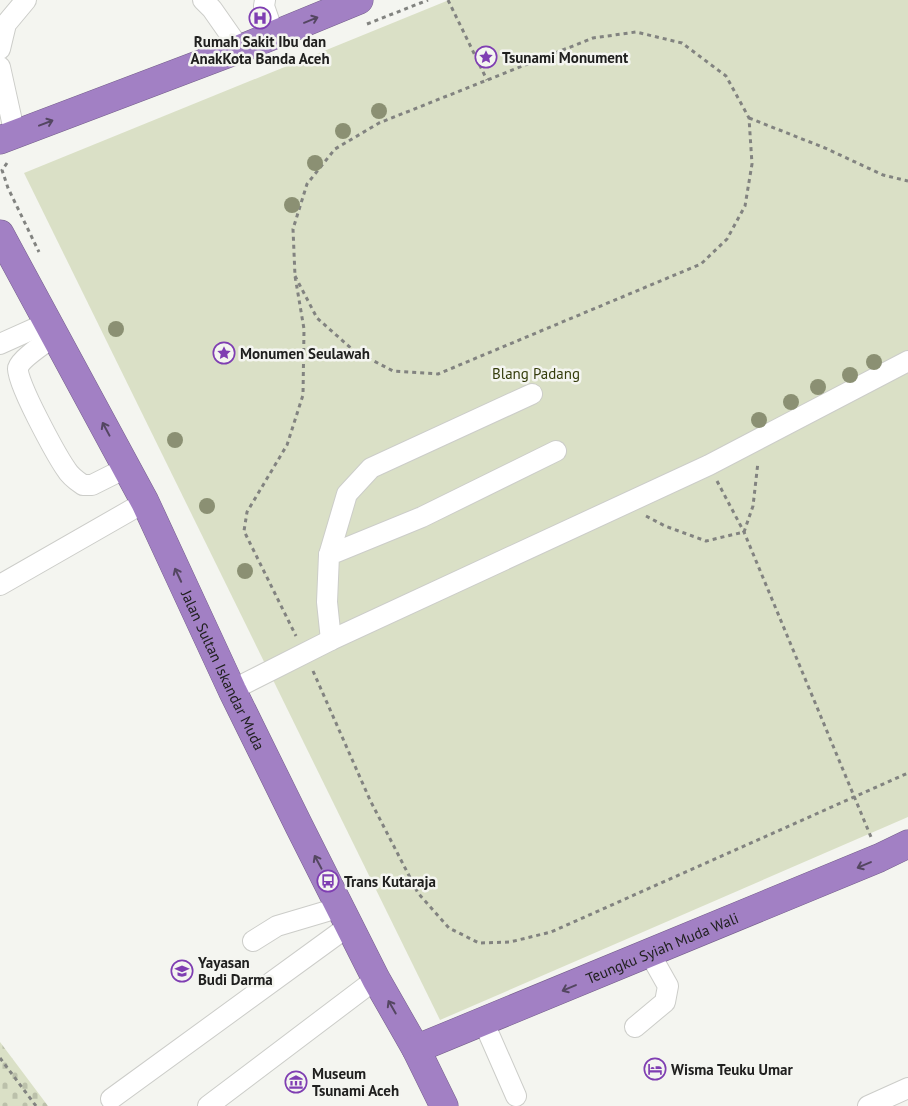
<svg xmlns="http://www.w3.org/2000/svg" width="908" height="1106" font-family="'PT Sans',sans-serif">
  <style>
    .green { fill: #dae0c6 }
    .cemetery { fill: url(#cemetery-stones) }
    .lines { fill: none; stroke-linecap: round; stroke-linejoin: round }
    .minor-casing { stroke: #cccdc9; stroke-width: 22 }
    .highway-casing { stroke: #745e8a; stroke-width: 29 }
    .path { stroke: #828380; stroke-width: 3; stroke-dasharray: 4 4; stroke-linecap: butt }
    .minor { stroke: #fff; stroke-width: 20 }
    .highway { stroke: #a280c4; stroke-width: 28 }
    .tree { fill: #8b9073 }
    .oneway { stroke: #544661 }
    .labels { text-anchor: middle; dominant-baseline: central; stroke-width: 5; stroke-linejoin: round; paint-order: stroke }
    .poi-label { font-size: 15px; font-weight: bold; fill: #20201f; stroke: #f4f5f0; text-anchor: start }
    .park-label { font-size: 15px; fill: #353d0c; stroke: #f4f5f0 }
    .street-label { font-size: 15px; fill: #20201f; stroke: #f4f5f0 }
  </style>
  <defs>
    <pattern id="cemetery-stones" width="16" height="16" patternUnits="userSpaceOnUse" patternTransform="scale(1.25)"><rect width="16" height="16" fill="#dae0c6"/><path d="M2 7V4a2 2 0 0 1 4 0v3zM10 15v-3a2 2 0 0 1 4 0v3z" fill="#bbc0aa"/></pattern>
  </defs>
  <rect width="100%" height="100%" fill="#f4f5f0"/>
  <path class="green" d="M449,0H908V817L440,1020L24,173Z"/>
  <path class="cemetery" d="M0,1042L48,1106H0Z"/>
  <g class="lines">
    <g class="minor-casing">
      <g id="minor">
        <path d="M203,0L212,9L240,49"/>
        <path d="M265,0L264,6L274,35"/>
        <path d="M0,49L6,24L26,0"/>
        <path d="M0,67L15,135"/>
        <path d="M56,335C47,342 21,358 18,368C15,380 57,456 66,469C70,476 77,481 83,485H92L126,468"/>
        <path d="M0,344L49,322"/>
        <path d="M329,555L347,494L371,468L532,394"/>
        <path d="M0,585L145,502"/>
        <path d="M331,640L327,602L329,555L422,517L556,451"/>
        <path d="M232,690L331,640L709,465L908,361"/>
        <path d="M253,941L277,926L341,907"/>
        <path d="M484,1023L516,1096"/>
        <path d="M635,1027L665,1002L668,986L650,954"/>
        <path d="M111,1099L350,925"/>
        <path d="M208,1106L376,979"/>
        <path d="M868,1106L908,1088"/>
      </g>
    </g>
    <g class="highway-casing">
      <g id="highway">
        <path d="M0,140L240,49L359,0"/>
        <path id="s1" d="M0,234L145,502L232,690L299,826L376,979L416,1049L444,1106"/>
        <path id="s2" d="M416,1049L879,858L908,844"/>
      </g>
    </g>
    <g class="path">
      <path d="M448,0L487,80"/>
      <path d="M367,24L428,0"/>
      <path d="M749,118L825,148L883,175L908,181"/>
      <path d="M7,163L2,170L8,188L39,252"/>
      <path d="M295,276L317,318L353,350L393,371L438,374L701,264L727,239L745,206L752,164L749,118L726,76L682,43L636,32L593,38L379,123L335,149L307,184L293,229L295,276L304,329L303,395L287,445L247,512L244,531L296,636"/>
      <path d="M717,481L744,532L871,837"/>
      <path d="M646,516L665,526L706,541L744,532L753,506L758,462"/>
      <path d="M313,671L370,800L418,893L449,928L479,943L510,942L551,932L908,773"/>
      <path d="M0,1058L36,1106"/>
    </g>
    <use href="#minor" class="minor"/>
    <use href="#highway" class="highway"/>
  </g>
  <g class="tree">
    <circle cx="379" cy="111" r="8"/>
    <circle cx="343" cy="131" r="8"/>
    <circle cx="315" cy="163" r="8"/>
    <circle cx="292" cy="205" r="8"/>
    <circle cx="116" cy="329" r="8"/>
    <circle cx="874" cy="362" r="8"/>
    <circle cx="850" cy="375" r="8"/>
    <circle cx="818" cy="387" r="8"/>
    <circle cx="791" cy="402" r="8"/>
    <circle cx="759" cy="420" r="8"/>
    <circle cx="175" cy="440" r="8"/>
    <circle cx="207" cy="506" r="8"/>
    <circle cx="245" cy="571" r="8"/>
  </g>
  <defs><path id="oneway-shaft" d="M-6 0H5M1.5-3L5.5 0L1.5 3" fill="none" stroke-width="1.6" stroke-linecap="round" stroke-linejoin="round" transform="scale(1.25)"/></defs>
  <g class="oneway">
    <use href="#oneway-shaft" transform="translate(311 20) rotate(-22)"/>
    <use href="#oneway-shaft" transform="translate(46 123) rotate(-21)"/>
    <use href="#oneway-shaft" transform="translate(106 429) rotate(-118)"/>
    <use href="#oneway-shaft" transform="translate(178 575) rotate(-115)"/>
    <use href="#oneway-shaft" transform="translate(318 862) rotate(-118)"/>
    <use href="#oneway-shaft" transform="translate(864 865) rotate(157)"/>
    <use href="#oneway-shaft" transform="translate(569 988) rotate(157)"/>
    <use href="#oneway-shaft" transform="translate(392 1007) rotate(-120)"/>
  </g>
  <defs>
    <g id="hospital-ring" transform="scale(1.125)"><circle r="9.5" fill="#f4f5f0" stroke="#7f3eb2" stroke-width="1.5"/><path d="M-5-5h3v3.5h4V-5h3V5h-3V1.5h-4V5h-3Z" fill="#7f3eb2"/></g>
    <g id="sight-ring" transform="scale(1.125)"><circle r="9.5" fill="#f4f5f0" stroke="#7f3eb2" stroke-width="1.5"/><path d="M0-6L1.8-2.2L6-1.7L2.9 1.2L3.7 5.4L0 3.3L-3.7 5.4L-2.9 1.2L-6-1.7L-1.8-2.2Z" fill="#7f3eb2"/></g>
    <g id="bus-ring" transform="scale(1.125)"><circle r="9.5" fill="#f4f5f0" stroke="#7f3eb2" stroke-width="1.5"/><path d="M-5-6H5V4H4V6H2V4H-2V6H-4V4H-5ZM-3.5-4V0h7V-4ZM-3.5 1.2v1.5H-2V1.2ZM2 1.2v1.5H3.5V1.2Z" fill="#7f3eb2"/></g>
    <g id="school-ring" transform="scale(1.125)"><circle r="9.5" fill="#f4f5f0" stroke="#7f3eb2" stroke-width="1.5"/><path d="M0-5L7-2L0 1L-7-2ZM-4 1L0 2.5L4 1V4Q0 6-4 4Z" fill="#7f3eb2"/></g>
    <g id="hotel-ring" transform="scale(1.125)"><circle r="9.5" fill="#f4f5f0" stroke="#7f3eb2" stroke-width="1.5"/><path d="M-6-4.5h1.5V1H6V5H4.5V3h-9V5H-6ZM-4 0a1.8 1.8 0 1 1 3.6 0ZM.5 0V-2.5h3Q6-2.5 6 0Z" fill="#7f3eb2"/></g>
    <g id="museum-ring" transform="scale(1.125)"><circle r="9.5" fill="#f4f5f0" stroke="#7f3eb2" stroke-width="1.5"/><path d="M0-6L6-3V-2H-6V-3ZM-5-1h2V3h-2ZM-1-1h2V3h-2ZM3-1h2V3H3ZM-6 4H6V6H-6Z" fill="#7f3eb2"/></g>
  </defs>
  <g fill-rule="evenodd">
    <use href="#hospital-ring" x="260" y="18"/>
    <use href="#sight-ring" x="486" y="57"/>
    <use href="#sight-ring" x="224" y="353"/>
    <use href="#bus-ring" x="328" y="881"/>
    <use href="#school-ring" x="182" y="971"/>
    <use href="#hotel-ring" x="655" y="1069"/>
    <use href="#museum-ring" x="296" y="1082"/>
  </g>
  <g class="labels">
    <g class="poi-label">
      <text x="260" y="41" text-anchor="middle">Rumah Sakit Ibu dan<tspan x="260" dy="17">AnakKota Banda Aceh</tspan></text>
      <text x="502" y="57">Tsunami Monument</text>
      <text x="240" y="353">Monumen Seulawah</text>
      <text x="344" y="881">Trans Kutaraja</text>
      <text x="198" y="962">Yayasan<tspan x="198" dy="17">Budi Darma</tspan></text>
      <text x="671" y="1069">Wisma Teuku Umar</text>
      <text x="312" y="1073">Museum<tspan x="312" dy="17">Tsunami Aceh</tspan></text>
    </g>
    <g class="park-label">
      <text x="536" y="373">Blang Padang</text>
    </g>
    <g class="street-label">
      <text stroke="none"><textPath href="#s1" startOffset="490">Jalan Sultan Iskandar Muda</textPath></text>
      <text stroke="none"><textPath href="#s2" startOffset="266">Teungku Syiah Muda Wali</textPath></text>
    </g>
  </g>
</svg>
